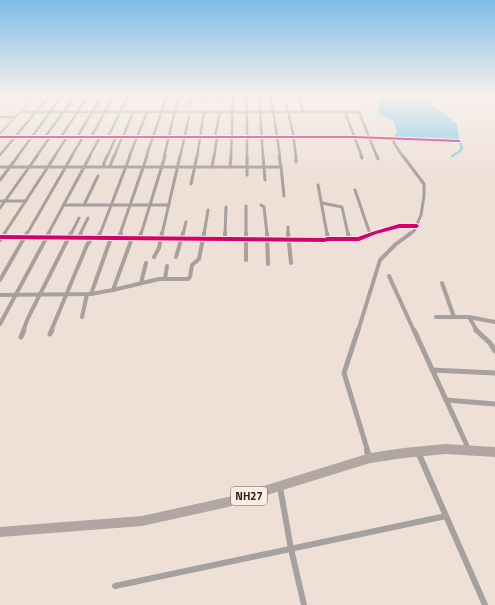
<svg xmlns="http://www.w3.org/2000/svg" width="495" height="605" font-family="'Titillium Web',sans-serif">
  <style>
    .water { fill: #7ecbe6 }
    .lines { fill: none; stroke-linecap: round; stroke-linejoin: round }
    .canal { stroke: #7ecbe6; stroke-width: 2.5 }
    .street-far4 { stroke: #a6a09e; stroke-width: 2.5 }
    .street-far3 { stroke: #a6a09e; stroke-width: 3 }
    .street-far2 { stroke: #a6a09e; stroke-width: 4 }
    .street-far1 { stroke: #a6a09e; stroke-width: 5 }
    .street { stroke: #a6a09e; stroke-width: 6 }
    .secondary { fill: #b2a8a5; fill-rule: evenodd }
    .highway { fill: #b1a6a2; fill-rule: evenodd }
    .cycleway-casing { stroke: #fcece3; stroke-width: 2 }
    .cycleway { fill: #d6006c; fill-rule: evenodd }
    .labels { text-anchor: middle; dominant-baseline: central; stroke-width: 3.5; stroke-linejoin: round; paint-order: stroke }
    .shield { fill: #fcece3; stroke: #6c615a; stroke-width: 1 }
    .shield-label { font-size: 11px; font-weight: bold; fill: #2f2520 }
  </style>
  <rect width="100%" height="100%" fill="#eedfd7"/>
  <path class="water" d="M376,96H420L457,124L459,140L394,137L397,131L393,120L377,114L380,101Z"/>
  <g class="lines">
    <path class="canal" d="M452,156L459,152L462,148L459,140"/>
    <g class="street-far4">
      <path d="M206,96V101"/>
      <path d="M219,96V101"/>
      <path d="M245,96L247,110V157"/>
      <path d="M259,96L263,157"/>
      <path d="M271,96L280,157"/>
      <path d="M299,96L303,112"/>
      <path d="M0,99L4,96"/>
      <path d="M286,103L293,133L296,157"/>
      <path d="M190,105L193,96"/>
      <path d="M20,112H359L377,157"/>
      <path d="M345,112L362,157"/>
      <path d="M0,117H15"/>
      <path d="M0,137H355L459,141"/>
      <path d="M45,137L75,96"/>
      <path d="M61,137L88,96"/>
      <path d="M77,137L102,96"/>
      <path d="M91,137L114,96"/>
      <path d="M108,137L128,96"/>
      <path d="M123,137L133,112"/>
      <path d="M215,137L220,112"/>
      <path d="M393,138L394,143L403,157"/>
      <path d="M0,155L49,96"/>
      <path d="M17,157L62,96"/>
      <path d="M36,157L50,137"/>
      <path d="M54,157L67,137"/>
      <path d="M71,157L83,137"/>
      <path d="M89,157L100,137"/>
      <path d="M107,157L116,137"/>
      <path d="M114,157L122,137"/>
      <path d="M129,157L147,112"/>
      <path d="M146,157L167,96"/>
      <path d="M164,157L176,106L181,96"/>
      <path d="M180,157L189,117"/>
      <path d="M197,157L204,112"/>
      <path d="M214,157L217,137"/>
      <path d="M231,157L233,96"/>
    </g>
    <g class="street-far3">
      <path d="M247,156V175"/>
      <path d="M263,156L265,180"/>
      <path d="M361,156L362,158"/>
      <path d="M377,156L378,159"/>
      <path d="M403,156L424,184V196L421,215L414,231L409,234"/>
      <path d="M296,162V156"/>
      <path d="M103,166L107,156"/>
      <path d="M110,166L114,156"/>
      <path d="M0,167H281L279,156"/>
      <path d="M212,167L214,156"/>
      <path d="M230,167L231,156"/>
      <path d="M281,167L284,196"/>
      <path d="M0,180L18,156"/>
      <path d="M191,184L197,156"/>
      <path d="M318,185L327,234"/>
      <path d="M355,190L370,234"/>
      <path d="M0,201H26"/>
      <path d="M322,203L342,207L348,234"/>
      <path d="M64,205H169"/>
      <path d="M84,205L98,176"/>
      <path d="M261,205L264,207L267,234"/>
      <path d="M246,206V234"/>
      <path d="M0,208L37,156"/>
      <path d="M288,227V234"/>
      <path d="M4,234L55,156"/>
      <path d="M27,234L72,156"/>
      <path d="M48,234L90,156"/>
      <path d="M71,234L79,218"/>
      <path d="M80,234L88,218"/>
      <path d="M100,234L130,156"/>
      <path d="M120,234L147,156"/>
      <path d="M141,234L165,156"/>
      <path d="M162,234L180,156"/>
      <path d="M183,234L186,222"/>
      <path d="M204,234L208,210"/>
      <path d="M225,234L226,207"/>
      <path d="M372,234L399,226H417"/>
    </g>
    <g class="street-far2">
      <path d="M246,233V260"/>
      <path d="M267,233L268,264"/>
      <path d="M288,233L291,263"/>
      <path d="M327,233L328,239"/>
      <path d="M348,233L349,239"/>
      <path d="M0,237L324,240L359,239L375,233"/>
      <path d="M78,238L81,233"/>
      <path d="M98,238L100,233"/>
      <path d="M119,238L121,233"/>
      <path d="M139,239L141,233"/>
      <path d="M0,240L5,233"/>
      <path d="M225,240V233"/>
      <path d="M154,257L159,248L162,233"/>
      <path d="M176,257L183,233"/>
      <path d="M389,276L414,331"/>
      <path d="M165,279L167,266"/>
      <path d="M0,280L27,233"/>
      <path d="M141,283L146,263"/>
      <path d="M442,283L454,317"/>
      <path d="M113,290L159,279H188L190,277L192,265L199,259L204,233"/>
      <path d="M91,294L111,238"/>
      <path d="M0,295L91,294L113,290L132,238"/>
      <path d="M82,317L87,294"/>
      <path d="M436,317H469L495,322"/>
      <path d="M469,317L477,331"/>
      <path d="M0,324L49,233"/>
      <path d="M23,331L28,318L71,233"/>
      <path d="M51,331L87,245L92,238"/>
      <path d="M358,331L380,260L396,244L411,233"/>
    </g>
    <g class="street-far1">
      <path d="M358,330L344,373L368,452"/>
      <path d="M414,330L469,450"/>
      <path d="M476,330L490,343L495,351"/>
      <path d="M50,334L52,330"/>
      <path d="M21,337L24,330"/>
      <path d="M432,370L495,373"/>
      <path d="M446,400L495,404"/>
    </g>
    <g class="street">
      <path d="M367,451L369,457"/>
      <path d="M418,452L485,605"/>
      <path d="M280,487L291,549L304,605"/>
      <path d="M115,586L446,516"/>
    </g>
    <path class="secondary" d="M34,96H36L0,135V132Z"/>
    <path class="highway" d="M445,444L495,447V457L445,454L404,458L370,463L228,507L142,526L0,537V527L142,516L228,497L370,453L404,448Z"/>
    <g class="cycleway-casing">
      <g id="cycleway">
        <path d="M0,136H355L459,140L461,141L459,142L355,138H0Z"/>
        <path d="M399,224H417L419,226L417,228H399L376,234L359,241H328L324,242L0,239V235L324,238L328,237H358L372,232Z"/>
      </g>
    </g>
    <use href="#cycleway" class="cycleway"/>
  </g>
  <linearGradient id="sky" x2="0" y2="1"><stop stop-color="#7dbde7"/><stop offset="0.53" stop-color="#f7f1ed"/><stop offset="1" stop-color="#f7f1ed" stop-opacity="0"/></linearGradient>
  <rect width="495" height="180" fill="url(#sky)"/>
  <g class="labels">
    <rect class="shield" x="231" y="487" width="36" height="18" rx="3"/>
    <g class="shield-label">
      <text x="249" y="496">NH27</text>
    </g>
  </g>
</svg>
